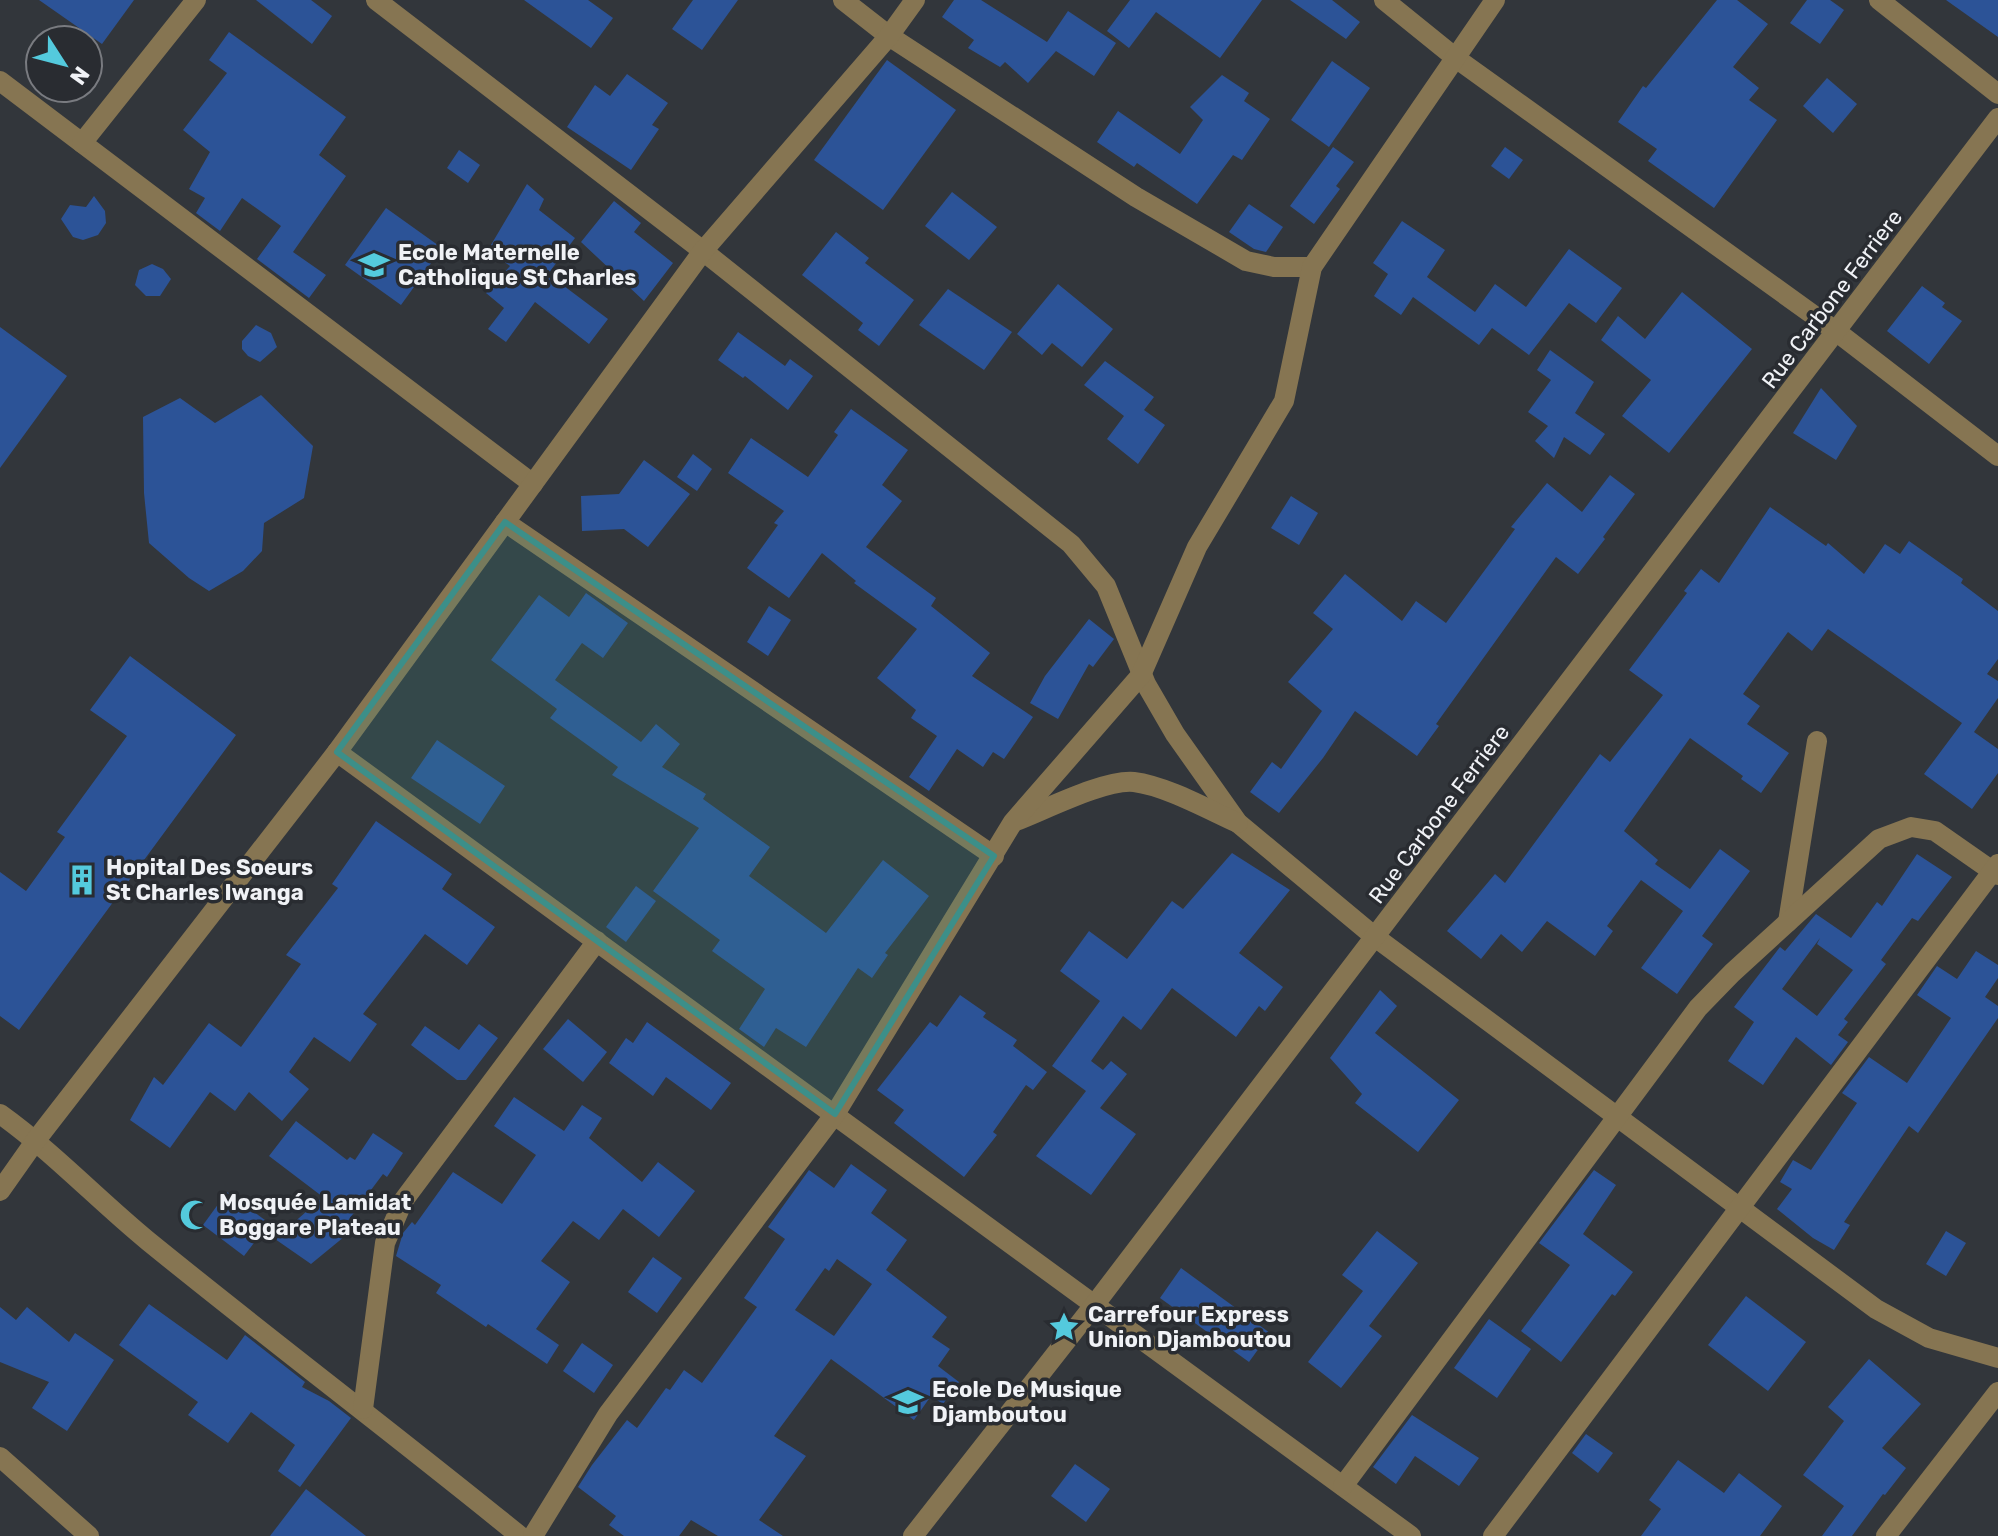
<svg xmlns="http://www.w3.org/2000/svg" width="1998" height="1536" font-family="Rubik,sans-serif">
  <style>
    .building { fill: #2c5397; fill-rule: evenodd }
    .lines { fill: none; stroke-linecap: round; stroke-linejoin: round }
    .minor { stroke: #867552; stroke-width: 20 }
    .marked { fill: #3c8f89; fill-opacity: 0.2; stroke: #3c8f89; stroke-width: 6; stroke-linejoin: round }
    .labels { text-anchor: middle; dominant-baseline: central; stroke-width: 7; stroke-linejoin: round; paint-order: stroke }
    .poi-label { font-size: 22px; font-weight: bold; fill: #f0f2f6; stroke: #292c31; text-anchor: start }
    .street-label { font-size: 22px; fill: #f0f2f6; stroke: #292c31 }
  </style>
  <rect width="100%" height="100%" fill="#32363b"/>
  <g class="building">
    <path d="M39,0H134L102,44Z"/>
    <path d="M256,0H311L332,16L312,44Z"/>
    <path d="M524,0H588L613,18L591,48Z"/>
    <path d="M693,0H738L702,50L672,29Z"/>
    <path d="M954,0H981L1047,42L1068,11L1116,43L1094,76L1056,51L1028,83L1005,62L1000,67L968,48L974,40L942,17Z"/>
    <path d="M1130,0H1262L1220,58L1156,12L1129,48L1107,31Z"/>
    <path d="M1290,0H1332L1360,22L1346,39Z"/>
    <path d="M1717,0H1737L1768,24L1733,67L1759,88L1749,100L1777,120L1714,208L1648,161L1657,149L1618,122L1643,86L1646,88Z"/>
    <path d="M1807,0H1830L1844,10L1820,44L1790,23Z"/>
    <path d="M1946,0H1998V37Z"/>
    <path d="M229,32L346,117L319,155L346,176L293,252L326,275L309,298L257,259L281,226L242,198L220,231L196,213L205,198L189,189L210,152L183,130L227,73L209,60Z"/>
    <path d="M887,60L956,110L883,210L814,160Z"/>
    <path d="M1332,61L1370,88L1329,147L1291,120Z"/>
    <path d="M627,74L668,103L652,125L659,129L631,170L567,127L595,85L610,96Z"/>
    <path d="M1222,75L1249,93L1244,101L1270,119L1242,160L1233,155L1197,204L1137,163L1134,167L1097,142L1118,111L1180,154L1203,120L1190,107Z"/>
    <path d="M1827,78L1857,104L1833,133L1803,106Z"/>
    <path d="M1333,147L1354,162L1336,186L1340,189L1314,224L1290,206Z"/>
    <path d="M1505,147L1523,160L1509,179L1491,166Z"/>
    <path d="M459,150L480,165L468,183L447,168Z"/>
    <path d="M527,184L544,199L539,210L575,238L548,274L608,319L589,344L535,302L506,342L488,329L504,308L486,293L510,266L488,250Z"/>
    <path d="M952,192L997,227L969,260L925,226Z"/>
    <path d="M94,196L105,211L106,223L98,235L83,240L73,237L61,219L70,205L86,207Z"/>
    <path d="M614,201L641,223L634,232L673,263L644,301L581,242Z"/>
    <path d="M1249,204L1283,227L1266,252L1254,249L1229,232Z"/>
    <path d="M386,208L442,248L401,305L345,265Z"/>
    <path d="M1402,221L1445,250L1427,277L1475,312L1495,284L1526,307L1569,249L1622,288L1596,323L1569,303L1529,355L1492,328L1479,345L1413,297L1401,315L1374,296L1388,274L1373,263Z"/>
    <path d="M836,232L869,258L865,263L914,300L879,346L858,330L863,323L802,275Z"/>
    <path d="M152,264L163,269L171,279L160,296H146L135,285L139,270Z"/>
    <path d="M1058,284L1113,329L1082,367L1052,343L1042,355L1017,334Z"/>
    <path d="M1922,286L1945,303L1942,307L1962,321L1929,364L1887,331Z"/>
    <path d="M948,289L1012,332L984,370L919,325Z"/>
    <path d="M1682,292L1752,349L1669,453L1622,416L1651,380L1601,340L1618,316L1645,339Z"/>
    <path d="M256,325L271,333L277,347L260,362L248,356L242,349V341Z"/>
    <path d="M0,327L67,376L0,468Z"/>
    <path d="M738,332L785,366L790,359L813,376L788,410L745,376L743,378L718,360Z"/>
    <path d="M1550,350L1594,382L1575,413L1605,434L1590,455L1564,437L1554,458L1535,441L1548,426L1528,412L1551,380L1537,370Z"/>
    <path d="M1105,361L1154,397L1144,410L1165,425L1138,464L1107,439L1124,416L1084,385Z"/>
    <path d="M1821,388L1857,426L1836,460L1793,433Z"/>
    <path d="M261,395L313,446L304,498L264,523L262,551L243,571L209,591L189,578L149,543L144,493L143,417L180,398L215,423Z"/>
    <path d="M851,409L908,450L882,485L902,501L866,547L936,598L931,606L990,653L972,676L1033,717L1004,759L993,752L983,767L957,749L929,791L909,777L937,736L911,718L916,710L877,678L917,629L854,583L856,581L822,553L789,598L747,568L778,525L774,523L784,511L728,473L751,438L808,477L838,435L834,432Z"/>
    <path d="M693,454L712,469L697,491L677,477Z"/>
    <path d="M644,460L690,494L648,547L624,529L582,531L581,496L619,494Z"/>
    <path d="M1610,475L1635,494L1603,537L1605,539L1578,574L1556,557L1436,724L1439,726L1417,756L1355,711L1323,758L1279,813L1250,792L1272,762L1281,769L1322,711L1288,682L1333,629L1313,613L1345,574L1402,621L1416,601L1446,623L1515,529L1511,527L1547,483L1582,512Z"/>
    <path d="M1291,496L1318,513L1299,545L1271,528Z"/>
    <path d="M1770,507L1826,546L1828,543L1864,574L1885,544L1900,554L1909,541L1963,579L1961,583L1998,611V659L1987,674L1998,681V698L1974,732L1998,749V773L1972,809L1924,774L1962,723L1828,629L1812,651L1788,632L1743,694L1760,706L1747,724L1789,753L1761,793L1741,779L1743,776L1690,738L1624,831L1658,860L1655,864L1690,889L1720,849L1750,871L1702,936L1713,944L1677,994L1641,968L1683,911L1641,880L1607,926L1613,931L1595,956L1547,921L1522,952L1501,934L1481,959L1447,931L1495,874L1505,883L1600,754L1610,762L1663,695L1629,670L1687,593L1684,591L1701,569L1719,583Z"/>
    <path d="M586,593L628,623L603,658L582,643L555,680L641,742L656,724L680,744L662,767L706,794L703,799L770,847L749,876L826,933L883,860L929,896L885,953L888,955L872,978L858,968L806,1047L776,1028L764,1047L739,1029L765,989L712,951L720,940L653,891L699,828L612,775L618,767L550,718L557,709L491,660L539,595L569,617Z"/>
    <path d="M769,606L791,620L768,656L747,642Z"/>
    <path d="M1089,619L1114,639L1093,667L1089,664L1058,719L1030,703L1045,676Z"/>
    <path d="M130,656L236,735L19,1030L0,1016V872L26,891L65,837L57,832L127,736L90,710Z"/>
    <path d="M437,740L505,786L480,824L411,778Z"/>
    <path d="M376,821L452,874L442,889L495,927L467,965L425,934L363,1014L377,1024L350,1062L314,1037L289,1072L309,1089L282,1121L249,1092L235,1111L210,1092L170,1148L130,1120L154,1077L163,1085L209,1023L241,1047L301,964L286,955L338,888L332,884Z"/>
    <path d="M1232,853L1290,890L1239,953L1283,987L1265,1011L1259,1006L1236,1037L1172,988L1141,1030L1123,1016L1091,1061L1103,1070L1111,1061L1127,1074L1100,1108L1136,1134L1091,1195L1036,1156L1086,1091L1052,1066L1100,1001L1060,971L1089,931L1127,959L1172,901L1183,909Z"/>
    <path d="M1917,854L1952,877L1918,921L1912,918L1881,960L1886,964L1844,1019L1848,1022L1838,1035L1848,1042L1831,1065L1796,1037L1763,1085L1728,1061L1754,1022L1734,1007L1780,947L1785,951L1816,914L1851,938L1877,902L1882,906ZM1820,938L1817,944L1853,970L1817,1016L1782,989Z"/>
    <path d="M636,886L656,901L626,942L606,927Z"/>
    <path d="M1976,951L1998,965V978L1985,997L1998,1006V1018L1918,1133L1909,1126L1844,1222L1850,1225L1834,1250L1813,1238L1777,1209L1792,1189L1780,1182L1793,1160L1811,1170L1857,1103L1842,1093L1869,1057L1907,1083L1951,1018L1917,995L1937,966L1957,979Z"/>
    <path d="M1380,990L1397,1006L1375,1033L1459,1100L1418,1152L1355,1103L1362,1094L1330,1058Z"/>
    <path d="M960,995L986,1013L983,1017L1017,1040L1013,1046L1047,1072L1033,1090L1026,1085L993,1132L997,1135L964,1177L894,1123L904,1110L877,1090L930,1022L937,1027Z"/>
    <path d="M568,1019L607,1052L583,1082L543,1049Z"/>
    <path d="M647,1022L731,1083L711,1110L666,1077L653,1096L609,1063L626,1038L633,1043Z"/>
    <path d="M479,1024L498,1038L466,1080H457L411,1045L425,1026L459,1050Z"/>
    <path d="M514,1097L564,1131L582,1105L602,1118L589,1138L642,1182L658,1162L695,1191L659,1237L623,1209L599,1240L573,1221L541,1261L570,1282L536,1329L559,1345L547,1364L488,1324L486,1327L436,1293L441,1285L396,1256L403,1233L412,1222L415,1225L453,1172L502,1204L536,1155L494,1126Z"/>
    <path d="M296,1121L347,1160L350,1157L355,1160L373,1133L403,1153L387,1177L383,1174L344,1226L350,1232L311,1264L275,1239L323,1197L269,1156Z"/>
    <path d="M851,1164L887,1190L871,1213L907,1240L886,1270L947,1317L932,1337L950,1349L938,1366L959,1382L943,1404L931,1396L914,1420L831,1359L774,1436L806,1456L759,1520L783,1536H718L691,1520L679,1536H624L609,1525L616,1516L578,1487L592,1465L627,1420L637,1428L666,1388L670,1390L684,1370L702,1383L757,1307L744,1298L785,1239L768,1227L809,1170L834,1188ZM837,1259L872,1284L834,1336L795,1310L825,1268L829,1271Z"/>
    <path d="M1594,1170L1616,1185L1583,1234L1633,1272L1615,1296L1612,1294L1561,1362L1521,1331L1570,1265L1539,1243Z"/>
    <path d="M227,1192L269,1223L244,1256L203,1225Z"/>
    <path d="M1377,1231L1418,1263L1369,1326L1382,1336L1341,1388L1308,1362L1363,1291L1342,1275Z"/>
    <path d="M1946,1231L1966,1243L1946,1276L1926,1264Z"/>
    <path d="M653,1257L682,1278L657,1313L628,1292Z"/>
    <path d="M1181,1268L1270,1333L1249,1362L1160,1298Z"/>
    <path d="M1746,1296L1806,1342L1768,1391L1708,1345Z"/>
    <path d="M149,1304L227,1360L245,1335L305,1382L302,1387L329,1401L351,1418L300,1487L278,1471L295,1445L251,1412L228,1443L188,1415L198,1402L119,1345Z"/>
    <path d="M0,1307L16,1320L27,1307L69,1342L75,1333L114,1360L67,1431L32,1408L49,1382L0,1362Z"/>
    <path d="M1489,1319L1531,1349L1497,1398L1454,1368Z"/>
    <path d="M582,1343L613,1365L594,1393L563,1371Z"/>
    <path d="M1869,1359L1921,1404L1882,1448L1906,1468L1885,1495L1883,1494L1852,1536H1822L1844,1506L1803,1475L1844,1421L1828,1407Z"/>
    <path d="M1412,1415L1479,1458L1459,1486L1415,1456L1396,1484L1373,1467Z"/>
    <path d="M1586,1434L1613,1453L1598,1473L1572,1453Z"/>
    <path d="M1678,1460L1724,1493L1739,1473L1782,1506L1760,1536H1641L1661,1509L1649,1500Z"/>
    <path d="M1075,1464L1110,1489L1086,1522L1051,1496Z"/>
    <path d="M306,1489L366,1536H270Z"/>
  </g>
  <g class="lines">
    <g class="minor">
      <path d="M376,0L703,251L1071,544L1106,586L1146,684L1175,734L1238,823L1375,937L1876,1309L1929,1338L1998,1358"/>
      <path d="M843,0L889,36L1136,197L1246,261L1274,267H1312"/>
      <path d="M1384,0L1457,59L1837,332L1998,456"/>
      <path d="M1879,0L1998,94"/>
      <path d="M0,81L533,484"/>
      <path d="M82,143L196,0"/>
      <path d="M505,522L994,856"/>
      <path d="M337,752L1411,1536"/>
      <path d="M1016,821C1045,810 1105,779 1134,782C1166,786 1207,809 1238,823"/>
      <path d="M1788,922L1817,741"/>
      <path d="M0,1114C53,1152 98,1200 148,1241C271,1341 397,1436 520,1536"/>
      <path d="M0,1191L36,1140L337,752L703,251L889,36L915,0"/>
      <path d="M363,1409L385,1243L403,1201L597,941"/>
      <path d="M0,1457L89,1536"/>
      <path d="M1343,1486L1698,1008L1732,973L1879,839L1911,827L1935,831L1998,875"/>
      <path d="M533,1536L608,1414L835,1114L1013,822L1141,675L1197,547L1284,401L1312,267L1495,0"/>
      <path d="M913,1536L1095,1304L1998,118"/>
      <path d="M1493,1536L1998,864"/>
      <path d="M1886,1536L1998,1392"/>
    </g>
  </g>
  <path class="marked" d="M505,522L994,856L835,1114L337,752Z"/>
  <defs>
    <g id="school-bare" transform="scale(2.4)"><path d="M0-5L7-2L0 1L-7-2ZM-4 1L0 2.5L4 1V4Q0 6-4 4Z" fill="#54cadd" stroke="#292c31" stroke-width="2.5" paint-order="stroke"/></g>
    <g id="building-bare" transform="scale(2.4)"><path d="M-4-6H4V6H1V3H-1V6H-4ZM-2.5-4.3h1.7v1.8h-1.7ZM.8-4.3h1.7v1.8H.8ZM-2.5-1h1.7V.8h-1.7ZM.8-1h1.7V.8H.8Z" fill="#54cadd" stroke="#292c31" stroke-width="2.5" paint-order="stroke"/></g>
    <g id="mosque-bare" transform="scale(2.4)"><path d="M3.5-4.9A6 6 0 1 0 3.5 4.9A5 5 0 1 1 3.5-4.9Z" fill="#54cadd" stroke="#292c31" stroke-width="2.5" paint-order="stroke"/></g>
    <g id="sight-bare" transform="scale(2.4)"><path d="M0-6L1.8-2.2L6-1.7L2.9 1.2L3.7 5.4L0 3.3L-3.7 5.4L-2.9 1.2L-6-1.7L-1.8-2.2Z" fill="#54cadd" stroke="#292c31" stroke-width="2.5" paint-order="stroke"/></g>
    <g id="university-bare" transform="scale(2.4)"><path d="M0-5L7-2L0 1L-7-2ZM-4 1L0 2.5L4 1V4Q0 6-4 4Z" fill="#54cadd" stroke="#292c31" stroke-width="2.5" paint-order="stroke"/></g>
  </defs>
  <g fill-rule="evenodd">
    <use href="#school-bare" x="374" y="265"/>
    <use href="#building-bare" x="82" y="880"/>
    <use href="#mosque-bare" x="195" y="1215"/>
    <use href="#sight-bare" x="1064" y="1327"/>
    <use href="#university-bare" x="908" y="1402"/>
  </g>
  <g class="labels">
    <g class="poi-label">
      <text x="398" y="252">Ecole Maternelle<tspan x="398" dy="25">Catholique St Charles</tspan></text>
      <text x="106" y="867">Hopital Des Soeurs<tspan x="106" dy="25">St Charles Iwanga</tspan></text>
      <text x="219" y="1202">Mosquée Lamidat<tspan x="219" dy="25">Boggare Plateau</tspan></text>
      <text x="1088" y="1314">Carrefour Express<tspan x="1088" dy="25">Union Djamboutou</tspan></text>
      <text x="932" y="1389">Ecole De Musique<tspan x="932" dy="25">Djamboutou</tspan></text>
    </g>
    <g class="street-label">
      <text transform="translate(1832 299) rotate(-53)">Rue Carbone Ferriere</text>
      <text transform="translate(1439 814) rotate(-53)">Rue Carbone Ferriere</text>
    </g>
  </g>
  <g transform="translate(64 64) rotate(126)"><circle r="38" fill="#292c31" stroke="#797b80" stroke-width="2"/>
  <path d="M0-6L14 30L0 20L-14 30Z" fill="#54cadd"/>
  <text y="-12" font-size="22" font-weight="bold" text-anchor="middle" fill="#f0f2f6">N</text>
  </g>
</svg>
